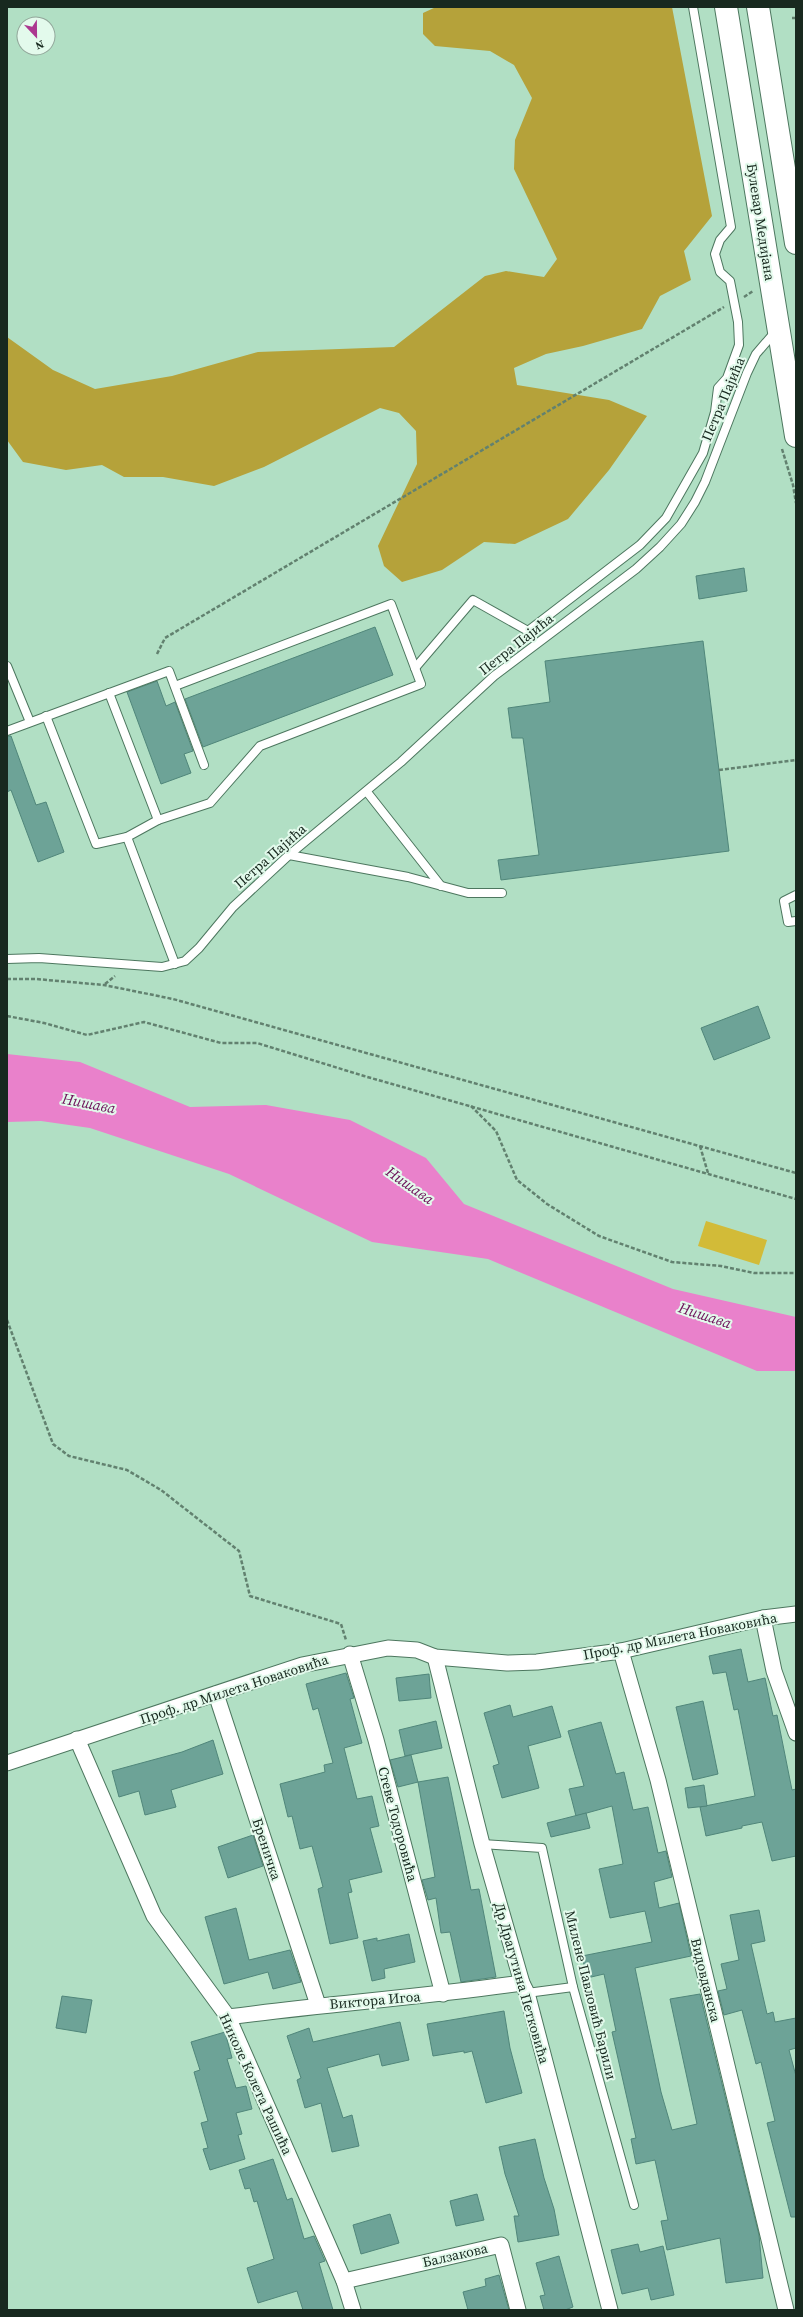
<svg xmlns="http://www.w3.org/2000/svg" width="803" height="2317" font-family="'Source Serif 4',serif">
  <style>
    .green { fill: #d2bb38 }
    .forest { fill: #b5a23a }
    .water { fill: #e981cb }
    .building { fill: #6da397; stroke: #50867a }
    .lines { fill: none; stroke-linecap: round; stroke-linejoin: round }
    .lane-casing { stroke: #4d775f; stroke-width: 10 }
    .street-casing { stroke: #4d775f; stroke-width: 17 }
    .secondary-casing { stroke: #4d775f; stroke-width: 24 }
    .path { stroke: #62816f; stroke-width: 2.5; stroke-dasharray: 4 2; stroke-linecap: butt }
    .lane { stroke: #fff; stroke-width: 8 }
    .street { stroke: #fff; stroke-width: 15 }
    .secondary { stroke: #fff; stroke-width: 22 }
    .labels { text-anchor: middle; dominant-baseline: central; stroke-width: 4; stroke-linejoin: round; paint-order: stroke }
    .street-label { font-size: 14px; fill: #18291f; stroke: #e3faec }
    .water-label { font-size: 15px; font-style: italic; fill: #6d1059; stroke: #e3faec }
  </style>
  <rect width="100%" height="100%" fill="#b1dfc4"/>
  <path class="green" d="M706,1221L767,1240L759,1265L698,1246Z"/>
  <path class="forest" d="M436,7H672L712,216L684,251L691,280L660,296L642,329L583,346L546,354L514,368L517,385L609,400L647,416L609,470L568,519L515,544L484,542L442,570L402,582L384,566L378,546L417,464L416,431L399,413L380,408L264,467L214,486L163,477H124L102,465L66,470L23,462L7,440V337L53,370L95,389L172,376L258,352L394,347L485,276L506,271L544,277L557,259L514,169L515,140L532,98L514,65L490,51L435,46L423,34V13Z"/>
  <path class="water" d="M7,1054L80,1062L190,1107L266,1105L350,1120L426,1158L464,1204L673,1289L796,1317V1371H757L488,1259L372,1242L229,1174L90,1128L41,1121L7,1122Z"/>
  <g class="building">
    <path d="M744,568L747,591L699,599L696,576Z"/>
    <path d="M375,627L393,675L203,747L185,699Z"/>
    <path d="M703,641L729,851L501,880L498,860L539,855L523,738H512L508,708L550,702L545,661Z"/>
    <path d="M157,681L166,706L175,702L193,751L184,754L191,773L161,784L127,692Z"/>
    <path d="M7,736H11L36,805L46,802L64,852L38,862L11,790L7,792Z"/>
    <path d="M758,1006L770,1038L714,1060L701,1028Z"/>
    <path d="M741,1649L748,1682L765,1678L773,1716L777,1715L792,1790L796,1789V1856L772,1861L762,1822L742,1826V1828L706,1836L700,1807L755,1796L738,1709L734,1710L726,1672L713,1674L709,1656Z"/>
    <path d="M346,1673L354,1698L350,1699L362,1743L344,1748L357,1799L372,1796L379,1826L370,1828L382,1872L349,1880L352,1892L348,1893L358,1938L330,1944L318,1889L323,1887L312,1846L300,1849L292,1816L288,1817L280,1784L325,1772L324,1765L333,1763L318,1708L313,1710L306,1684Z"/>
    <path d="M429,1674L431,1698L399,1701L396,1678Z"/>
    <path d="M703,1701L718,1774L693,1780L676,1707Z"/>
    <path d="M510,1705L513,1717L552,1706L561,1737L528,1746L539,1788L502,1798L493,1766L499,1764L484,1713Z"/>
    <path d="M436,1721L442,1748L405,1756L399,1730Z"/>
    <path d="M601,1722L616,1774L624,1772L633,1810L648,1807L658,1853L666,1851L672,1877L654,1882L659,1908L679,1903L691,1956L635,1968L661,2092L672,2130L697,2124L670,1999L700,1994L759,2235L763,2278L726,2283L720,2238L667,2250L661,2221L668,2220L655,2160L636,2164L631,2139L636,2138L612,2032L616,2031L604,1974L587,1978L582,1956L652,1942L645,1911L610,1918L599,1869L623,1864L612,1806L576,1816L569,1789L584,1786L568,1731Z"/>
    <path d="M213,1740L223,1774L171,1790L176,1807L145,1815L139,1791L119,1797L112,1771L182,1752Z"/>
    <path d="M411,1755L418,1782L398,1787L390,1760Z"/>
    <path d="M448,1777L471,1890L479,1889L496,1977L461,1982L450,1932L441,1933L436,1898L428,1900L422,1880L435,1877L418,1782Z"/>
    <path d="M704,1785L707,1806L688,1808L685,1788Z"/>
    <path d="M586,1813L590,1828L551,1837L547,1823Z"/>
    <path d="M253,1835L263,1866L228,1878L218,1847Z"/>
    <path d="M236,1908L249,1960L290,1950L301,1982L273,1989L268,1972L224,1984L205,1917Z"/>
    <path d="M759,1910L765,1941L751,1944L767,2014L773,2012L775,2022L796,2018V2048L789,2050L796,2076V2217H791L767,2123L775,2121L761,2062L756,2064L742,2010L724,2015L718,1991L727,1989L721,1964L739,1960L730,1915Z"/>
    <path d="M409,1934L415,1962L384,1969L385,1978L372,1981L363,1941L377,1938V1941Z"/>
    <path d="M62,1996L92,2000L86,2033L56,2028Z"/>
    <path d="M504,2011L510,2048L522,2093L486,2103L472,2051L464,2053V2051L433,2056L427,2024Z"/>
    <path d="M400,2022L409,2060L382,2066L379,2054L327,2068L343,2118L352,2115L359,2146L332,2152L321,2103L305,2108L297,2080L301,2078L287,2036L309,2028L313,2042Z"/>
    <path d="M225,2032L232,2058L227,2059L236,2088L246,2086L252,2109L236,2113L242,2134L238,2135L245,2159L210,2170L203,2149L208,2148L201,2123L208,2121L194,2072L200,2070L191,2042Z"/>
    <path d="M535,2139L544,2178L554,2209L559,2235L518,2242L514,2216H519L505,2174L499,2147Z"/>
    <path d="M273,2159L287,2200L292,2198L304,2239L314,2236L325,2261L319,2263L333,2310H303L297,2291L258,2303L247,2268L274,2259L257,2201L254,2202L250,2188L245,2189L239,2170Z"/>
    <path d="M477,2194L484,2220L456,2226L450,2201Z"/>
    <path d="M390,2214L399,2243L361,2254L353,2225Z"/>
    <path d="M638,2244L640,2252L663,2246L674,2295L651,2300L648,2288L622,2294L611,2250Z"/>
    <path d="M559,2256L573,2307L565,2310H544L540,2296L545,2295L536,2263Z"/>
    <path d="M499,2275L509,2310H468L463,2292L486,2286L485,2279Z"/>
  </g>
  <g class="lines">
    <g class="lane-casing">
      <g id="lane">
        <path d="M7,666L30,722"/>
        <path d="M415,668L473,600L528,631L640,545L666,518L703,453L715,412L718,388L727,378L739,345L738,322L730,281L720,272L715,254L720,240L731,227L693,7"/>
        <path d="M46,716L96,844L127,837L158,820L109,693"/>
        <path d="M7,731L169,671L204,765"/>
        <path d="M367,792L441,886"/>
        <path d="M158,820L210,803L260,746L421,684L391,604L175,686"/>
        <path d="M127,837L175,964"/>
        <path d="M289,855L408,877L468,893H502"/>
        <path d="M796,895L784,901L788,922L796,921"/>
        <path d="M7,959L39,958L162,967L185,961L199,948L233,907L289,855L401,762L494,676L636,569L660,547L681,524L695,502L705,482L747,373L756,354L775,332"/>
        <path d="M482,1844L542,1848L573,1987L634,2205"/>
        <path d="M527,1993L573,1987"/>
      </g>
    </g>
    <g class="street-casing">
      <g id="street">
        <path d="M763,1618L774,1671L796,1733"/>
        <path d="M621,1651L658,1780L786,2310"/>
        <path d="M350,1654L376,1740L443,1994"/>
        <path d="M435,1657L482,1844L522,1983L527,1993L610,2310"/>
        <path d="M216,1694L318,2005"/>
        <path d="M77,1739L154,1916L228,2017L344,2281L353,2310"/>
        <path d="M7,1763L302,1665L388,1648L417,1650L435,1657L507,1663L537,1662L621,1651L763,1618L796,1614"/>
        <path d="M228,2017C326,2004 424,1997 522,1983"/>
        <path d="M344,2281L501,2245L518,2310"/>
      </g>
    </g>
    <g class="secondary-casing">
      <g id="secondary">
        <path d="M726,7L796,436"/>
        <path d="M758,7L796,243"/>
      </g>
    </g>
    <g class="path">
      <path d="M792,18H796"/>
      <path d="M744,297L753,291"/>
      <path d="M782,449L793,485L796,503"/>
      <path d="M157,654L165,638L724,307"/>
      <path d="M719,770L796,760"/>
      <path d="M7,979H36L104,985L173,999L796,1173"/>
      <path d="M105,984L115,976"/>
      <path d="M7,1016L44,1023L87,1035L144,1022L221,1043H257L364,1076L796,1199"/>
      <path d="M471,1106L496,1131L517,1180L547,1204L599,1236L672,1262L721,1266L754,1273H796"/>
      <path d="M700,1146L708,1173"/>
      <path d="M7,1320L53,1444L69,1456L127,1470L161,1490L239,1551L250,1596L341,1624L346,1640"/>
    </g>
    <use href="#lane" class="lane"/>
    <use href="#street" class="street"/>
    <use href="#secondary" class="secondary"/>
  </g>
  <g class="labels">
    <g class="street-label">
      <text transform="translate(761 222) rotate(81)">Булевар Медијана</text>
      <text transform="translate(723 399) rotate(-67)">Петра Пајића</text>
      <text transform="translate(516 644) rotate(-38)">Петра Пајића</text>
      <text transform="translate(270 856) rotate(-41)">Петра Пајића</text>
      <text transform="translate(680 1636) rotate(-11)">Проф. др Милета Новаковића</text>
      <text transform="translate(234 1689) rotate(-18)">Проф. др Милета Новаковића</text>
      <text transform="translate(398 1824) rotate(75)">Стеве Тодоровића</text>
      <text transform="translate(267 1849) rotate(72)">Бреничка</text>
      <text transform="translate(706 1980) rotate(76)">Видовданска</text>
      <text transform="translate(522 1983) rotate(74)">Др Драгутина Петковића</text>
      <text transform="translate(591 1995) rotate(76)">Милене Павловић Барили</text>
      <text transform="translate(375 2000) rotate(-5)">Виктора Игоа</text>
      <text transform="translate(256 2084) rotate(65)">Николе Колета Рашића</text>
      <text transform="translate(455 2255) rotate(-13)">Балзакова</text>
    </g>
    <g class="water-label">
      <text transform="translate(89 1103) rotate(11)">Нишава</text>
      <text transform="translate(410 1185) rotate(35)">Нишава</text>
      <text transform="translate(705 1315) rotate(18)">Нишава</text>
    </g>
  </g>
  <rect width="803" height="2317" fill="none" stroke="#18291f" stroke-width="16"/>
  <g transform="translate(36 36) rotate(158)"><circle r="19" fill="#e3faec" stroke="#92a69a"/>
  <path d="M0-3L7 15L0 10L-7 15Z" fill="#ac3790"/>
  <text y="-6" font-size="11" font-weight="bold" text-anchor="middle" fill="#18291f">N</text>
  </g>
</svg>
